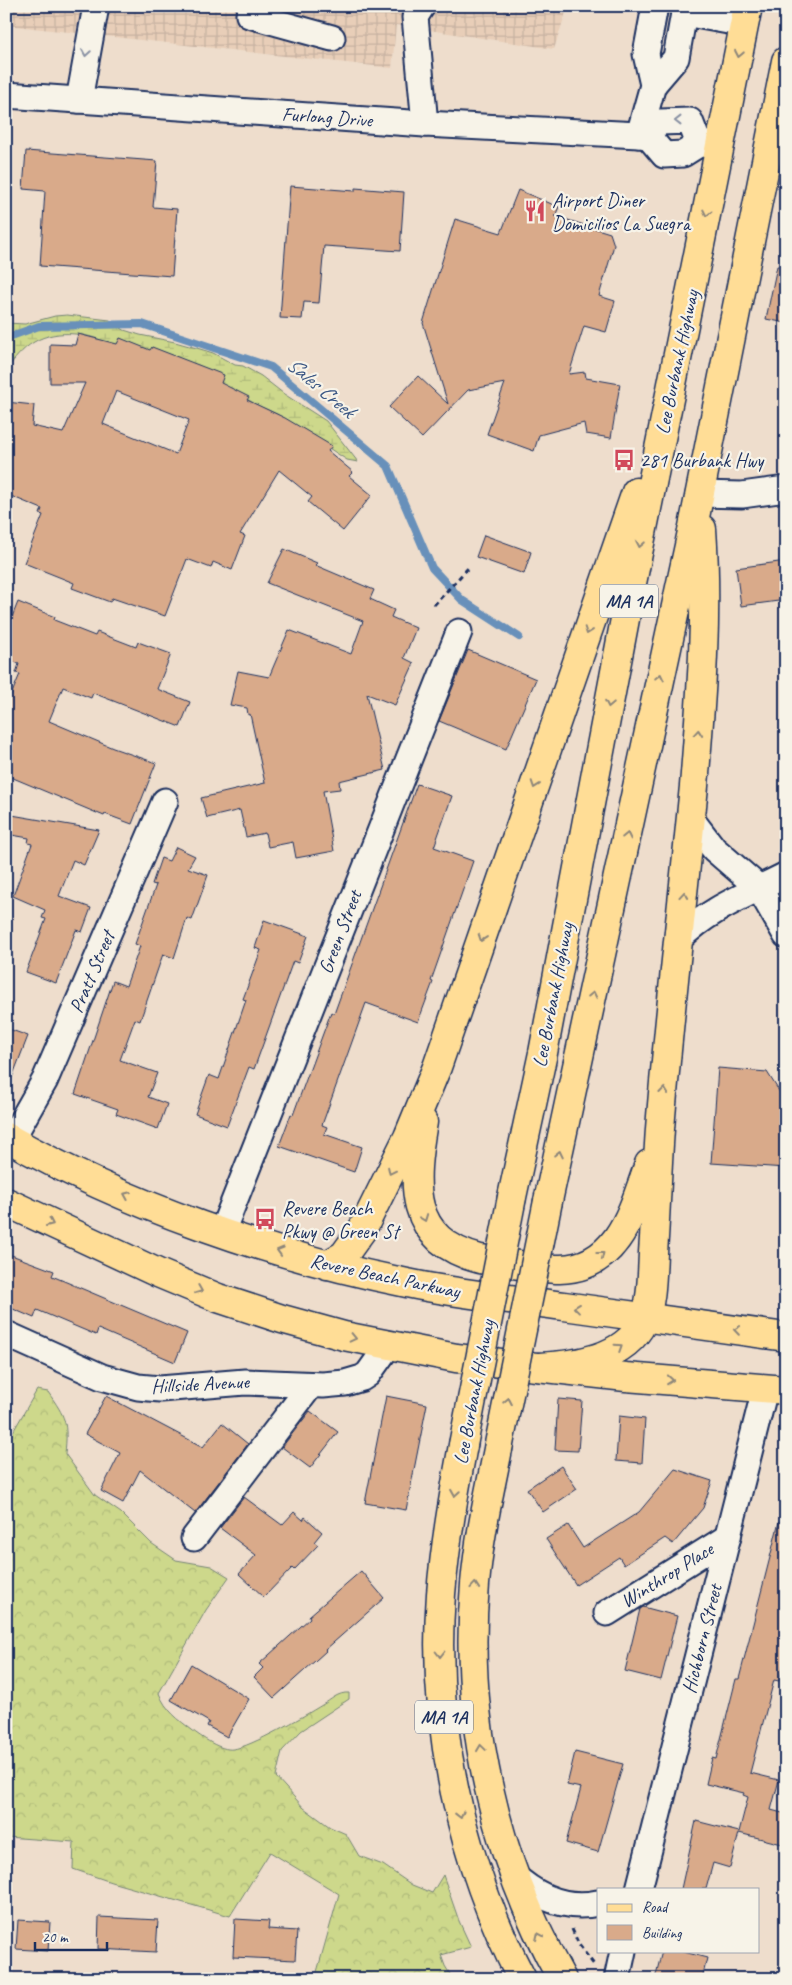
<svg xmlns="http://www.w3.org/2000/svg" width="792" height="1985" font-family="Caveat,sans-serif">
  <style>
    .industrial { fill: url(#industrial-grid) }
    .forest { fill: url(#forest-crowns); stroke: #748474 }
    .wetland { fill: url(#wetland-marsh); stroke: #748474 }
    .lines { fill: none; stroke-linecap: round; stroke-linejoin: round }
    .stream { stroke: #6790ba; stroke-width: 8 }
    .building { fill: #d9aa8a; stroke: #1b2f5e; fill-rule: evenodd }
    .minor-casing { stroke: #1b2f5e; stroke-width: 29 }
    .major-casing { stroke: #1b2f5e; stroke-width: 31 }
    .highway-casing { stroke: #1b2f5e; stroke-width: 31 }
    .path { stroke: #1b2f5e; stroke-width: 3; stroke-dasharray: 5 4; stroke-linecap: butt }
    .minor { stroke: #f7f3e8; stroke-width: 25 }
    .major { stroke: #ffdd96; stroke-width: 28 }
    .highway { stroke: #ffdd96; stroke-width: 28 }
    .highway-bridge-casing { stroke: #1b2f5e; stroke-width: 31; stroke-linecap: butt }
    .highway-bridge { stroke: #ffdd96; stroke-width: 28 }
    .oneway { stroke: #8991a3 }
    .oneway2 { stroke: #8d867a }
    .labels { text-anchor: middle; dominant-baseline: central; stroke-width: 4.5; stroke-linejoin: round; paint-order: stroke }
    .shield { fill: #f7f3e8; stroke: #5d6a87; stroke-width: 1 }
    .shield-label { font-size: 19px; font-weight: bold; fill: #1b2f5e }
    .street-label { font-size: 20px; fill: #1b2f5e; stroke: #f7f3e8 }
    .poi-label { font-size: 20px; fill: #1b2f5e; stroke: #f7f3e8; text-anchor: start }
    .water-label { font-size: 21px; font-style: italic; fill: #3b5784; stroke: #f7f3e8 }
  </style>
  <defs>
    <pattern id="industrial-grid" width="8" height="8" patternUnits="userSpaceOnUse" patternTransform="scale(1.25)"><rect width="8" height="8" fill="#e8ceb8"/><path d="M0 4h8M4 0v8" fill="none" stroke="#c6b1a1"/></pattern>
    <pattern id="forest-crowns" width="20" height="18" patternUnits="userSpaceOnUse" patternTransform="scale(1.25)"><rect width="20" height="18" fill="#cdd88b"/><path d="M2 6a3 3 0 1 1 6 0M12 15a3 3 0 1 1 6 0" fill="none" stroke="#afba7a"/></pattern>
    <pattern id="wetland-marsh" width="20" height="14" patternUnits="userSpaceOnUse" patternTransform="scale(1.25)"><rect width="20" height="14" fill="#cdd88b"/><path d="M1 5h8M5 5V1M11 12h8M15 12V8" fill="none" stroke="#afba7a"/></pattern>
  </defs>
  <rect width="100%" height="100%" fill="#edc"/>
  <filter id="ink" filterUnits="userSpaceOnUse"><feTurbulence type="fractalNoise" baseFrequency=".02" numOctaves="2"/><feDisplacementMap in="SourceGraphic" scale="10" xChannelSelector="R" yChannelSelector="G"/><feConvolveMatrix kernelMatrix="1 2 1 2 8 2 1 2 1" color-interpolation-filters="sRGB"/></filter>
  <g filter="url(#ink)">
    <path class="industrial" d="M6,6H568L554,49L396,25L392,68L6,25Z"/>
    <path class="forest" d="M37,1390L48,1392C66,1418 68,1422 65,1454L95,1495L121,1513L151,1543L176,1560L211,1566L229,1577L206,1610L159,1693C165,1710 179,1720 192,1730C201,1737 221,1751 233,1749C251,1747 304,1716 322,1705C331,1700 338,1692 349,1693V1699L301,1731L282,1751L276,1777L304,1808L330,1827L346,1834L359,1856L383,1865L412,1885L432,1893L443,1875L459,1921L471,1947L441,1955L445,1966L453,1979H315L339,1894L270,1852L230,1916L111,1882L73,1869L74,1842L6,1837V1436L10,1437Z"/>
    <path class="wetland" d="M67,315L110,320L124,330L140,335L175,342L200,349L213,353L235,365L243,366L261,376L284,394L326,421L358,462L347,460L277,414L257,405L240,395L113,346C91,333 57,328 34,342C22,349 14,360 6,370V323L25,324L55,316Z"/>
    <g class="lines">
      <path class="stream" d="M6,338L39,326L142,324L271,367L388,466L432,568L462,600L519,637"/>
    </g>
    <g class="building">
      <path d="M26,151L157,161L153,207L177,209L172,276L40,266L45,191L23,189Z"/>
      <path d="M290,186L355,191V188L404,192L400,251L324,246L319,303L304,302L302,319L280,318Z"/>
      <path d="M518,190L559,207L555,216L610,233L614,245L599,296L615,301L606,332L584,326L569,374L585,372L586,378L620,384L611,438L586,434L584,423L539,435L534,451L487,434L505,383L468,390L422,438L389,407L418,376L448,404L423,323L455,219L501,233Z"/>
      <path d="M777,266L786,267V323L766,319Z"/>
      <path d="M78,334L117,344L120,338L150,350L152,347L224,375L221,383L249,397L247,400L285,418L332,446L328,451L353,472L349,476L372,495L343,531L308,502L312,497L279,470L240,534L245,536L232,570L213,562L211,568L187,559L165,616L112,598L110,602L72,588L74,583L24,563L43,515L40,514L42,509L6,494V402L34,405L32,426L63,433L85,383H50V344L75,345ZM116,391L189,420L176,454L103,424Z"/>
      <path d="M484,535L531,552L524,574L476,557Z"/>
      <path d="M284,549L317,563L315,565L374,590L370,599L394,610L391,617L416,628L404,658L414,663L395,705L367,694L385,770L339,781L340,789L323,791L334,851L296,858L293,842L268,847L265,833L246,837L240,810L207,818L201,798L265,783L250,714L248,715L247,708L230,705L238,671L269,677L289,630L351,654L363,621L267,583Z"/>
      <path d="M786,561V600L741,606L736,568Z"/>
      <path d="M18,602L55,617L54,620L95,636L97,632L136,647L138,642L171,654L157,689L190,702L180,727L93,693L91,698L63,687L49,721L113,748L156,763L132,824L105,814L104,816L6,775V707L20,674L16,673L19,664L6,658V632Z"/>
      <path d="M468,650L536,679L506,749L439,721Z"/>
      <path d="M417,784L452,796L434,847L473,861L431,981L433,982L418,1022L366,1003L322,1125L327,1127L324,1134L362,1147L354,1172L279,1146L291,1114L293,1115L331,1012L334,1014Z"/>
      <path d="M6,814L99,830L84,865L73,860L59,896L91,908L82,932L76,930L56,983L26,972L46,919L42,918L45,910L13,896L32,844L28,843L29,838L6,834Z"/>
      <path d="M176,847L195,856L188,868L208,875L192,920L187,918L174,958L163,954L140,1021L135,1019L120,1060L157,1073L148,1097L167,1104L158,1129L116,1114L118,1109L75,1094L113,981L126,986L140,946L135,944L156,885L152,884L161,858L169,861Z"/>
      <path d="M264,920L308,936L298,963L293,961L254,1069L249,1067L227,1126L195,1114L209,1075L219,1079L246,1000L243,999L261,950L255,948Z"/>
      <path d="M6,1028L28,1036L8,1088H6Z"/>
      <path d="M718,1068L767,1072L786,1102V1168L711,1163Z"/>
      <path d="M6,1253L54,1271L52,1276L187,1333L175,1362L98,1329L96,1335L37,1310L34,1318L6,1306Z"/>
      <path d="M106,1396L203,1447L222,1423L248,1444L195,1513L140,1470L123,1503L101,1491L120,1453L85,1434Z"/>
      <path d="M386,1396L427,1404L406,1510L365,1503Z"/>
      <path d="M558,1399L582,1401L578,1451L555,1450Z"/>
      <path d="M310,1411L338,1432L310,1468L282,1447Z"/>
      <path d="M619,1416L645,1419L642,1463L616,1461Z"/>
      <path d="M561,1466L577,1489L543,1512L527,1489Z"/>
      <path d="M675,1469L712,1481L703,1508L673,1544L665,1538L624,1565L619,1557L576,1585L546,1539L568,1525L583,1548L639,1512Z"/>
      <path d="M244,1497L282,1525L294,1512L303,1520L305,1517L322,1532L314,1542L318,1545L294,1570L292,1568L264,1597L239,1574L256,1555L220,1528Z"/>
      <path d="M779,1522L786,1523V1655L779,1681L774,1680L750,1773L779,1780L771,1810L786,1814V1845L739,1833L730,1868L713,1863L706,1889H681L696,1821L739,1832L748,1797L743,1795L744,1793L706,1784L712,1758L716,1759L736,1679H739Z"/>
      <path d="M361,1571L384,1598L325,1650L326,1651L274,1698L254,1677L263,1668L259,1664L310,1618L309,1616Z"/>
      <path d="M643,1607L677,1616L661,1680L625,1671L640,1609Z"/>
      <path d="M191,1664L249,1699L227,1737L207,1726L209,1722L171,1700Z"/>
      <path d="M575,1752L623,1764L598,1852L566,1843L581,1788L567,1785Z"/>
      <path d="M99,1917L158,1920L156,1952L98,1949Z"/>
      <path d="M235,1919L269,1921L268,1929L297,1931L295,1960L233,1957Z"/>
      <path d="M18,1920L50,1922L48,1951L16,1949Z"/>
      <path d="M662,1951H680L707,1958L702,1979H655Z"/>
    </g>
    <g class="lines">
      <g class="minor-casing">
        <g id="minor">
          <path d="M252,6L249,15L332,38"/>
          <path d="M422,6L415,17L425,124"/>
          <path d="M653,85L676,58L684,13L745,24"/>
          <path d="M6,95L425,124L639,135H647L660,122L690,121L699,144"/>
          <path d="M79,100L96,6"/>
          <path d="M639,135L653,85L646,54L655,6"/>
          <path d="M647,135L664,155L683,154L699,144H714"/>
          <path d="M699,494L742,495L786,489"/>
          <path d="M691,819L714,849L759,888L786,935"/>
          <path d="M679,939C708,909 749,894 786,875"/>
          <path d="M11,1140L45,1080L165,801"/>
          <path d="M222,1232L459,632"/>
          <path d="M6,1334L102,1377L138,1387L160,1389L245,1382L323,1385L345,1383L362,1378L368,1374L388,1346"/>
          <path d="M194,1538L311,1385"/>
          <path d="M607,1613L728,1537"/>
          <path d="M513,1875C537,1897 565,1910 598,1903"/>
          <path d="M639,1889L765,1389"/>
          <path d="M617,1979L623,1951"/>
        </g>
      </g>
      <g class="major-casing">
        <g id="major">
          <path d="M6,1137C125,1205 272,1256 407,1283C458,1294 511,1299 564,1306C638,1316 712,1326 786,1337"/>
          <path d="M6,1202L158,1273L218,1298L282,1319L344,1336L456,1358L626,1377L786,1390"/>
        </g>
      </g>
      <g class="highway-casing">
        <g id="highway">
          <path d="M423,1122C412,1184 407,1240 480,1259C506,1262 534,1269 560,1269C619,1268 633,1209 649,1164"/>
          <path d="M512,1197L543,1053L628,603L748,6"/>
          <path d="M548,1201L693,527L786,61"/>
          <path d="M327,1265L344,1255L362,1230L408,1137L437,1067L636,492"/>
          <path d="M539,1367C577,1365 624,1359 643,1322C652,1305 652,1273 653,1253C656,1212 657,1171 660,1129C669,1015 683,900 694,786C701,700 708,615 702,529"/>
          <path d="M463,1445C454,1494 445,1544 441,1594C431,1726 461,1862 522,1979"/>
          <path d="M498,1449C489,1494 479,1538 475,1584C463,1720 495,1860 562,1979"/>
        </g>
      </g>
      <g class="path">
        <path d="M434,605L468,568"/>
        <path d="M572,1929L579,1945L595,1966"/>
      </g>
      <use href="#minor" class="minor"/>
      <use href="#major" class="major"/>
      <use href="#highway" class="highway"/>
      <g class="highway-bridge-casing">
        <g id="highway-bridge">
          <path d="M463,1445L512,1197"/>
          <path d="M498,1449L548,1201"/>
        </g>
      </g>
      <use href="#highway-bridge" class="highway-bridge"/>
    </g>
    <defs><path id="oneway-chevron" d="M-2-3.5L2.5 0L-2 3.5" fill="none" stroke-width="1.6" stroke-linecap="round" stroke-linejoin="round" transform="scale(1.25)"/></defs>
    <g class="oneway">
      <use href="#oneway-chevron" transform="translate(86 53) rotate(99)"/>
      <use href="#oneway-chevron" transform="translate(678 121) rotate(180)"/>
    </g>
    <g class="oneway2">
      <use href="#oneway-chevron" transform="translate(739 54) rotate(101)"/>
      <use href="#oneway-chevron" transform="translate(707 213) rotate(102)"/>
      <use href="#oneway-chevron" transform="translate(640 544) rotate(101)"/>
      <use href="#oneway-chevron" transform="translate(588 631) rotate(109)"/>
      <use href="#oneway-chevron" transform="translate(660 677) rotate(-78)"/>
      <use href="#oneway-chevron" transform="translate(609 704) rotate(101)"/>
      <use href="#oneway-chevron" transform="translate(698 733) rotate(-85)"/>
      <use href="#oneway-chevron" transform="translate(535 785) rotate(109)"/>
      <use href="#oneway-chevron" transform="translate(627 836) rotate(-78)"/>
      <use href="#oneway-chevron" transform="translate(684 895) rotate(-85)"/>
      <use href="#oneway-chevron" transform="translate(482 938) rotate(109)"/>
      <use href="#oneway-chevron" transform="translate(593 995) rotate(-78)"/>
      <use href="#oneway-chevron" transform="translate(664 1091) rotate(-84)"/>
      <use href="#oneway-chevron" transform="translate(559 1154) rotate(-78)"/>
      <use href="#oneway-chevron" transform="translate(391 1171) rotate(116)"/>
      <use href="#oneway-chevron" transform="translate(127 1195) rotate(-157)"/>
      <use href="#oneway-chevron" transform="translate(424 1218) rotate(69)"/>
      <use href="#oneway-chevron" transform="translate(50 1223) rotate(25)"/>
      <use href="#oneway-chevron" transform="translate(280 1251) rotate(-163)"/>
      <use href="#oneway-chevron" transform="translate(601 1255) rotate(-38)"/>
      <use href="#oneway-chevron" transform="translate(199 1290) rotate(22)"/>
      <use href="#oneway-chevron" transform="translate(577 1308) rotate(-173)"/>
      <use href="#oneway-chevron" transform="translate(737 1330) rotate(-172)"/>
      <use href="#oneway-chevron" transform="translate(353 1338) rotate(13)"/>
      <use href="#oneway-chevron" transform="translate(619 1347) rotate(-33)"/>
      <use href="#oneway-chevron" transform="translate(670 1380) rotate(5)"/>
      <use href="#oneway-chevron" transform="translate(508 1401) rotate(-79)"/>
      <use href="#oneway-chevron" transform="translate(455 1493) rotate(99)"/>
      <use href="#oneway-chevron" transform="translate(475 1586) rotate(-85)"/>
      <use href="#oneway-chevron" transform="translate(440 1654) rotate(90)"/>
      <use href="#oneway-chevron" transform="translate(481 1748) rotate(-98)"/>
      <use href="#oneway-chevron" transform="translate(460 1815) rotate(76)"/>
      <use href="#oneway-chevron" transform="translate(539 1936) rotate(-115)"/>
    </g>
  </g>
  <defs>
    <g id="restaurant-bare" transform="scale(1.725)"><path d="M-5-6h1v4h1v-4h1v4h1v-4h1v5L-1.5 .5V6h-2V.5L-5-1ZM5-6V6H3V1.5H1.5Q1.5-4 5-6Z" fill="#d1495b" stroke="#f7f3e8" stroke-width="2.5" paint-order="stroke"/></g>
    <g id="bus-bare" transform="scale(1.725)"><path d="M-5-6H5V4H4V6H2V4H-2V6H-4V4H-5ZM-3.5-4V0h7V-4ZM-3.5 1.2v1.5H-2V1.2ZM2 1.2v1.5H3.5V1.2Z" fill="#d1495b" stroke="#f7f3e8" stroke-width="2.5" paint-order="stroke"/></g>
  </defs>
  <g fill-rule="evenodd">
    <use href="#restaurant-bare" x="535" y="211"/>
    <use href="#bus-bare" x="624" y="460"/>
    <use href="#bus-bare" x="265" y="1219"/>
  </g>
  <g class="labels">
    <g class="shield">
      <rect x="600" y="584.5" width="58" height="33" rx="4"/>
      <rect x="415" y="1700.5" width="58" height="33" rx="4"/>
    </g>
    <g class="shield-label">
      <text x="629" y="601">MA 1A</text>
      <text x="444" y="1717">MA 1A</text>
    </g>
    <g class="street-label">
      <text transform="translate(327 117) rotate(4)">Furlong Drive</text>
      <text transform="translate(677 362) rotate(-78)">Lee Burbank Highway</text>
      <text transform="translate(340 932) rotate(-69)">Green Street</text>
      <text transform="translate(92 972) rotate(-67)">Pratt Street</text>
      <text transform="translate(553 995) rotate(-79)">Lee Burbank Highway</text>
      <text transform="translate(385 1276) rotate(12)">Revere Beach Parkway</text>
      <text transform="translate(200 1384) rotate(-3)">Hillside Avenue</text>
      <text transform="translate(474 1392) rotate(-79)">Lee Burbank Highway</text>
      <text transform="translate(667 1575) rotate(-32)">Winthrop Place</text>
      <text transform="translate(702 1639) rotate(-76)">Hichborn Street</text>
    </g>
    <g class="poi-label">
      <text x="552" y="200">Airport Diner<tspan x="552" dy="23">Domicilios La Suegra</tspan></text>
      <text x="640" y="460">281 Burbank Hwy</text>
      <text x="282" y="1208">Revere Beach<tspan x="282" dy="23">Pkwy @ Green St</tspan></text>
    </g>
    <g class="water-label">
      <text transform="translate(321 387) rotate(40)">Sales Creek</text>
    </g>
  </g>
  <rect width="792" height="1985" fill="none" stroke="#f7f3e8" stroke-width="25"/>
  <rect x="12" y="12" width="767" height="1960" fill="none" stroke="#1b2f5e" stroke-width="2" filter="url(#ink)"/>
  <rect x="597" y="1888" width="162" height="65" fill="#f7f3e8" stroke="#9fa5b1"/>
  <rect x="607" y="1904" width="25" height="8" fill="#ffdd96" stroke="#9fa5b1"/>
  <text x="642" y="1912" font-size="15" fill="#1b2f5e">Road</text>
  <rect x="607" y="1925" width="25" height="15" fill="#d9aa8a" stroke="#9fa5b1"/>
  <text x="642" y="1938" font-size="15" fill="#1b2f5e">Building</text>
  <path d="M35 1942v8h72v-8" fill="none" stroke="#1b2f5e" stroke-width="2.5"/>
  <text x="42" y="1942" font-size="15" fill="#1b2f5e" stroke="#f7f3e8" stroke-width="4" paint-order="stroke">20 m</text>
</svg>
